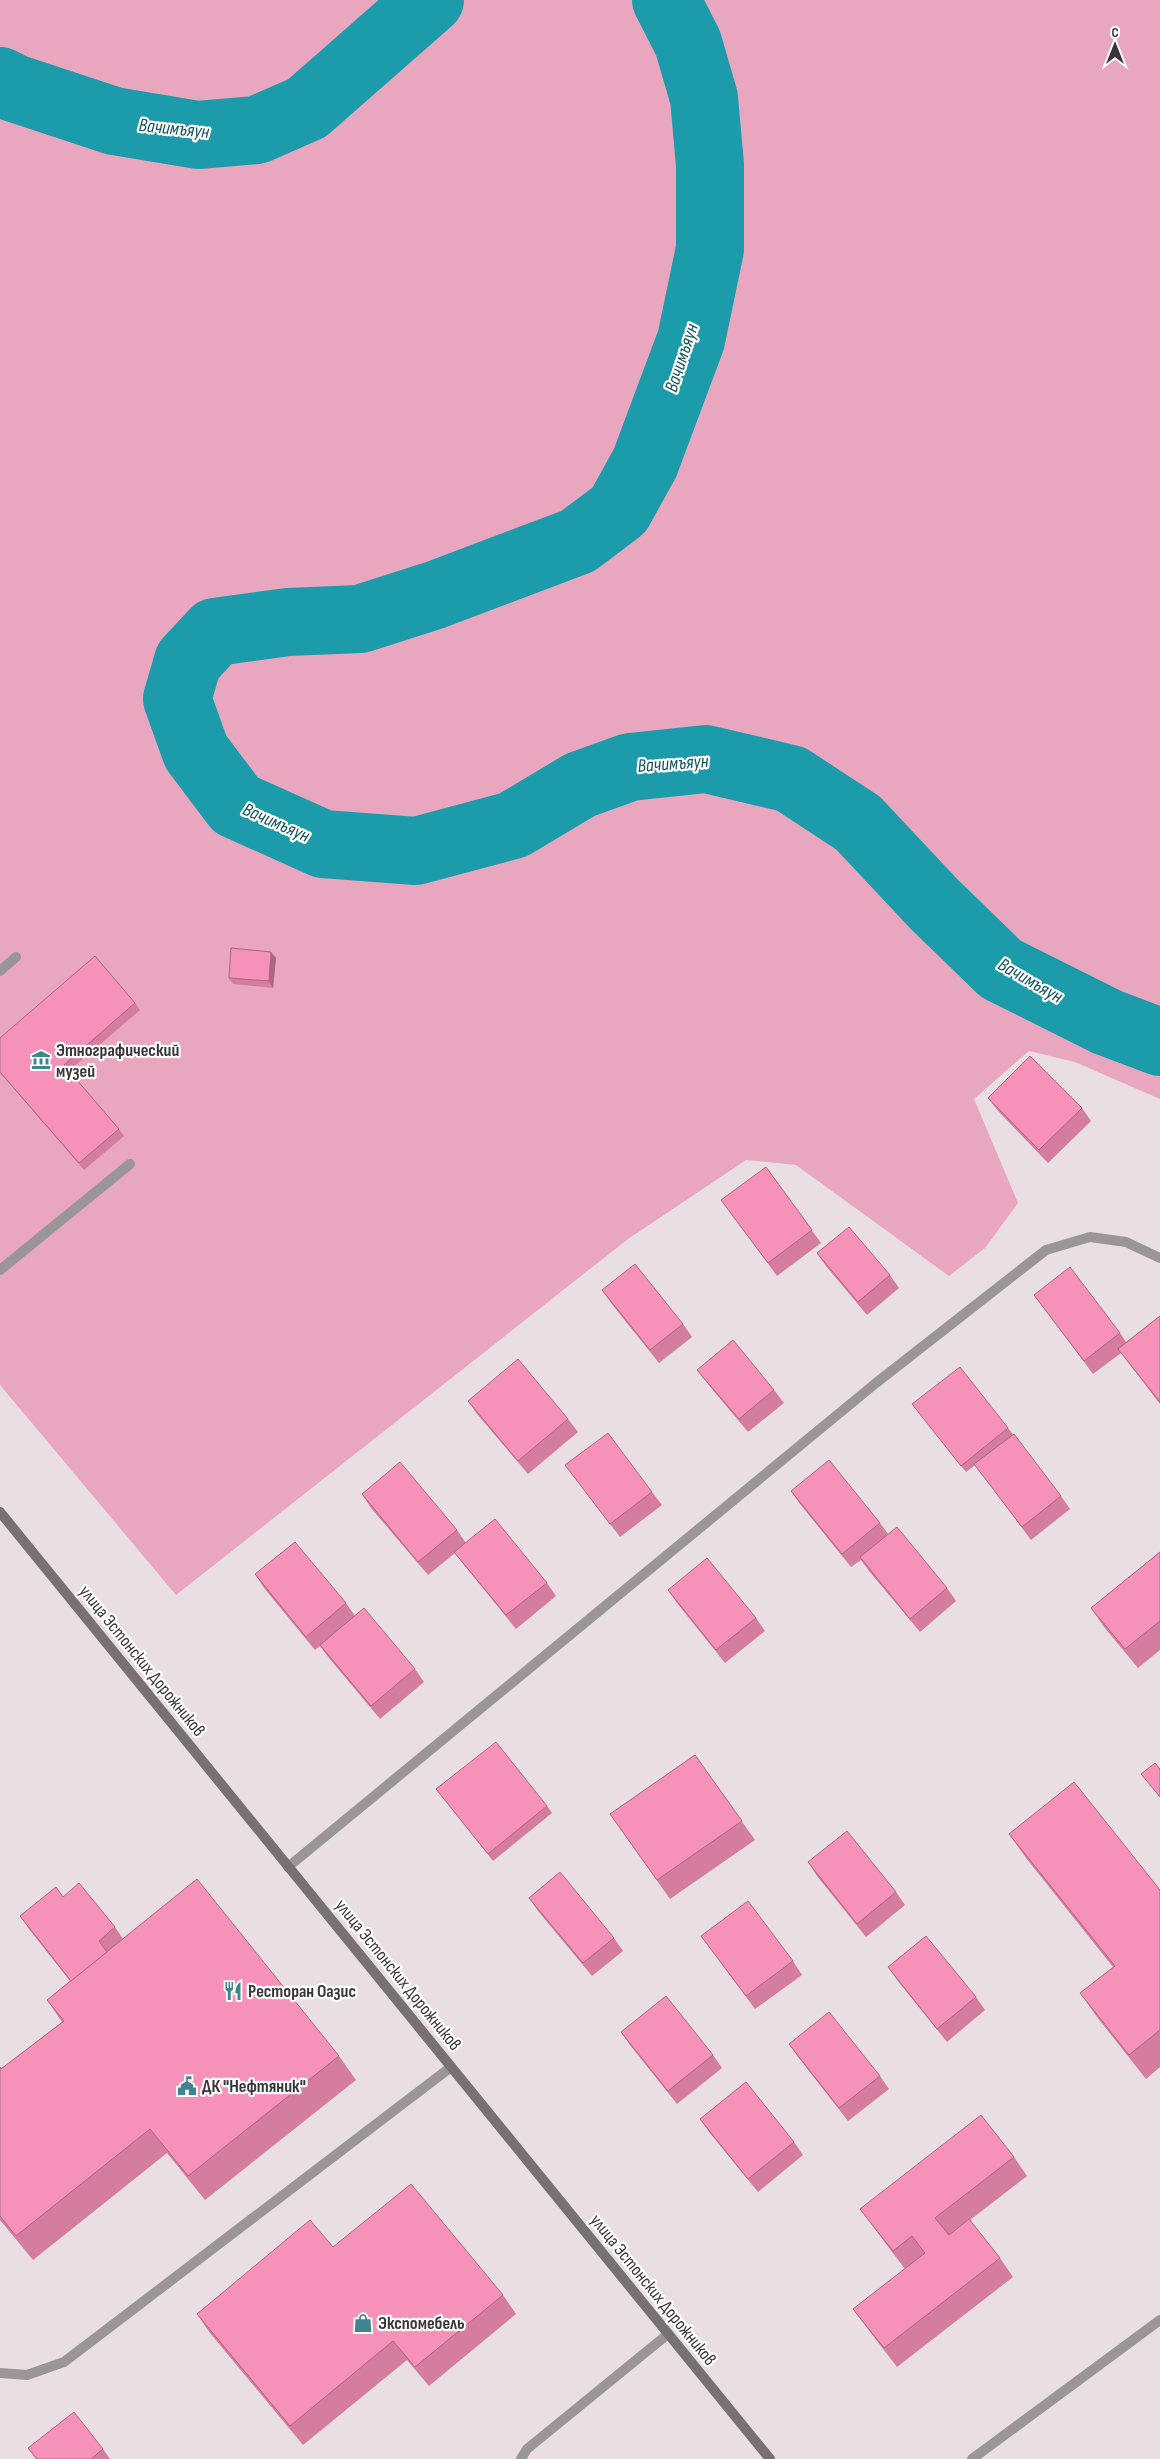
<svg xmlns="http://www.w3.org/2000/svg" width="1160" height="2459" font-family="'Sofia Sans Condensed',sans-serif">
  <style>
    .green { fill: #e9a6bf }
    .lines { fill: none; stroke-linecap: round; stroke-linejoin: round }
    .river { stroke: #1c9cab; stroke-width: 68 }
    .service { stroke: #9a9697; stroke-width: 10 }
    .minor { stroke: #9a9697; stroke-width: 10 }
    .secondary { stroke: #777173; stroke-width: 10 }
    .wall { fill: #d47d9f }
    .shaded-wall { fill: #ac6682 }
    .building { fill: #f691b9; stroke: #ac6682 }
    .labels { text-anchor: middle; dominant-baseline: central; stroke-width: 4.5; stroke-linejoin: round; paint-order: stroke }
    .poi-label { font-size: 18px; font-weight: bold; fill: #3a3638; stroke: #fff; text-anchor: start }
    .street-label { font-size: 18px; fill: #3a3638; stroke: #fff }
    .water-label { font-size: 19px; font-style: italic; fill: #11545c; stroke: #fff }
  </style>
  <rect width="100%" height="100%" fill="#e9dfe2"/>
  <path class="green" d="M0,0H1160V1099L1075,1062L1029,1051L974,1099L1018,1203L985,1248L949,1276L796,1165L746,1160L628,1239L176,1595L0,1385V1073L84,1169L0,1049Z"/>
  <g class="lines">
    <g class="river">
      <path d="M666,0L688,43L704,98L710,165V249L691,340L645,463L619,510L578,541L435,595L360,619L288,622L215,632L188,661L177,699L196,752L236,805L323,844L416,851L513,825L580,785L630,767L706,759L791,779L858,823L934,904L1001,969L1107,1022L1160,1042"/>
      <path d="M0,81L14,88L114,121L198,135L257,130L307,108L430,0"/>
    </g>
    <g class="service">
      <path d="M0,971L16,957"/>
      <path d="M0,1270L130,1164"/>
      <path d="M0,2373L27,2375L64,2362L451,2067"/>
      <path d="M521,2459L527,2449L668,2334"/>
    </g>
    <g class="minor">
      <path d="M288,1867L876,1383L1046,1250L1090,1237L1126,1242L1160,1258"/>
      <path d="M972,2459L1160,2320"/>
    </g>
    <path class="secondary" d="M0,1512L770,2459"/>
  </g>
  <g class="wall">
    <path d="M276,958L273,988L233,984L229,978Z"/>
    <path d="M135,1003L140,1010L69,1071L119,1129L124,1136L84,1170L0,1073V1038Z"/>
    <path d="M988,1098L1082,1108L1091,1121L1048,1163L998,1111Z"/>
    <path d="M766,1167L821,1243L777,1276L731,1213Z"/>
    <path d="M817,1253L890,1275L899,1288L867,1315L826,1266Z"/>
    <path d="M602,1290L683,1324L692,1337L659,1363L611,1303Z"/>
    <path d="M1034,1295L1120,1333L1126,1342L1160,1316V1404L1121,1353L1093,1374Z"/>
    <path d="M697,1370L774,1390L784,1403L748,1432L707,1383Z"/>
    <path d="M468,1401L568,1419L578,1432L528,1474L477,1414Z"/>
    <path d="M912,1404L1008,1428L1061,1496L1070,1509L1031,1540L975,1465L966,1472Z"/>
    <path d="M565,1465L652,1492L662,1505L620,1537Z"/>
    <path d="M791,1491L880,1523L888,1534L947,1588L956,1601L920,1632L869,1571L861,1560L851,1567L800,1504Z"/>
    <path d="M362,1494L457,1530L466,1543L547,1583L556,1596L516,1629L464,1565L455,1553L428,1575L371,1508Z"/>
    <path d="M1160,1552V1650L1138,1668L1104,1627L1091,1608Z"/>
    <path d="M255,1574L346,1603L355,1616L415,1669L424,1682L380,1719L329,1658L320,1646L315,1650L264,1588Z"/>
    <path d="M668,1590L756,1618L765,1631L725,1663L677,1603Z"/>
    <path d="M695,1755L755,1840L670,1899L610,1814Z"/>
    <path d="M436,1789L547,1806L552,1813L493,1861Z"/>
    <path d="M1009,1834L1160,1890V2067L1146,2079L1097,2017L1080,1993L1113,1967L1026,1858Z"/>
    <path d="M808,1862L896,1892L905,1905L866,1937L817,1876Z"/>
    <path d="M63,1897L115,1927L123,1939L339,2056L356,2080L205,2200L167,2153L33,2260L0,2220V2067L1,2069L62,2022L47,2000L70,1981L29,1929L20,1916Z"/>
    <path d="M529,1898L614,1938L623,1951L592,1976L538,1911Z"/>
    <path d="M701,1936L793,1961L802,1975L755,2009Z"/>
    <path d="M888,1967L976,1997L985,2010L947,2042L897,1980Z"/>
    <path d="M621,2032L713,2055L722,2068L677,2104L630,2045Z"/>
    <path d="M789,2044L880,2076L889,2089L848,2121L798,2057Z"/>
    <path d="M700,2119L794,2142L803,2155L758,2192L709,2132Z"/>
    <path d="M1014,2157L1027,2176L970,2220L1000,2258L1013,2277L897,2367L867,2328L853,2309L905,2269L874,2228L860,2209Z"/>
    <path d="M333,2247L503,2295L516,2314L429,2386L407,2360L303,2445L210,2333L197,2314Z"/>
    <path d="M28,2448L103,2449L110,2459H36Z"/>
  </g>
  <path class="shaded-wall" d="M271,952L276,958L273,988L269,981Z"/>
  <g class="building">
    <path d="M231,948L271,952L269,981L229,978Z"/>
    <path d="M95,956L135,1003L64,1065L119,1129L79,1163L0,1072V1038Z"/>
    <path d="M1030,1056L1082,1108L1039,1150L988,1098Z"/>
    <path d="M766,1167L812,1230L768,1263L721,1200Z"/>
    <path d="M849,1227L890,1275L858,1302L817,1253Z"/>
    <path d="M635,1264L683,1324L650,1350L602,1290Z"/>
    <path d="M1070,1267L1120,1333L1084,1361L1034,1295Z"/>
    <path d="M1160,1316V1402L1118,1349Z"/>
    <path d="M733,1340L774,1390L739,1419L697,1370Z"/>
    <path d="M518,1359L568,1419L518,1461L468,1401Z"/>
    <path d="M960,1367L1008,1428L961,1466L912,1404Z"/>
    <path d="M608,1433L652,1492L610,1524L565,1465Z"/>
    <path d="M1014,1434L1061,1496L1022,1527L974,1464Z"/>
    <path d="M829,1460L880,1523L842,1554L791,1491Z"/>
    <path d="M400,1462L457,1530L418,1562L362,1494Z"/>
    <path d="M495,1519L547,1583L506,1615L454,1552Z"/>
    <path d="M897,1527L947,1588L910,1619L860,1557Z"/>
    <path d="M295,1542L346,1603L306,1637L255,1574Z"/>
    <path d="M1160,1552V1621L1125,1649L1091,1608Z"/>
    <path d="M707,1558L756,1618L716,1650L668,1590Z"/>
    <path d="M364,1608L415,1669L371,1706L320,1645Z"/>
    <path d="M496,1742L547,1806L488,1854L436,1789Z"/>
    <path d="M695,1755L742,1821L657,1880L610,1814Z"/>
    <path d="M1155,1763L1160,1769V1797L1141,1774Z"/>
    <path d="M1074,1782L1160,1890V2030L1129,2055L1080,1993L1115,1966L1009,1834Z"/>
    <path d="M847,1831L896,1892L857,1924L808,1862Z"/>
    <path d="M560,1872L614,1938L583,1963L529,1898Z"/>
    <path d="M197,1879L339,2056L188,2176L150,2129L16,2236L0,2216V2067L1,2069L64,2021L47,2000Z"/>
    <path d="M79,1883L115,1927L99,1941L107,1952L71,1981L20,1916L56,1887L63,1897Z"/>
    <path d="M748,1901L793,1961L746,1996L701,1936Z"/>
    <path d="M926,1936L976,1997L937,2029L888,1967Z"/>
    <path d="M666,1996L713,2055L668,2091L621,2032Z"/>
    <path d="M829,2012L880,2076L839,2108L789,2044Z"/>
    <path d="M746,2082L794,2142L748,2179L700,2119Z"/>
    <path d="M981,2115L1014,2157L935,2218L949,2235L969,2219L1000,2258L884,2348L853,2309L925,2253L912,2236L893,2251L860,2209Z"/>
    <path d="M411,2184L503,2295L415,2367L393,2341L290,2426L197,2314L310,2220L333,2247Z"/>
    <path d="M74,2412L103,2449L91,2459H37L28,2448Z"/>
  </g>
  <defs>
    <g id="museum-bare" transform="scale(1.5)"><path d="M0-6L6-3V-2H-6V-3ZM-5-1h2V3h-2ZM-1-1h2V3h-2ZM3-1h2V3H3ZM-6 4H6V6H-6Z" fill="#3e858f" stroke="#fff" stroke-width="2.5" paint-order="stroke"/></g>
    <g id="restaurant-bare" transform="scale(1.5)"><path d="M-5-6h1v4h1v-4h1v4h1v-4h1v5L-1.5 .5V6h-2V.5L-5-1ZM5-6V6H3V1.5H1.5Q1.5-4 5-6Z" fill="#3e858f" stroke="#fff" stroke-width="2.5" paint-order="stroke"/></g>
    <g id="civic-bare" transform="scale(1.5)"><path d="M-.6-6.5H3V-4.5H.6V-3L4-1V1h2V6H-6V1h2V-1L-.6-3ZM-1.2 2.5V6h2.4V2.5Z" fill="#3e858f" stroke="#fff" stroke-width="2.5" paint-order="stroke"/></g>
    <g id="shop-bare" transform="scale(1.5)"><path d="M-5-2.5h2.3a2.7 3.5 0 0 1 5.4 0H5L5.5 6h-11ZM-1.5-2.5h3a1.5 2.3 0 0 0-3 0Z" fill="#3e858f" stroke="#fff" stroke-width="2.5" paint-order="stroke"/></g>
  </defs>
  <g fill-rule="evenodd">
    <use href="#museum-bare" x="41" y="1060"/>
    <use href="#restaurant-bare" x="233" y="1991"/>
    <use href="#civic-bare" x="187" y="2086"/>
    <use href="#shop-bare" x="363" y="2323"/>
  </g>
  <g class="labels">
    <g class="poi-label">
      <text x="56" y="1050">Этнографический<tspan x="56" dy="21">музей</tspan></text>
      <text x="248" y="1991">Ресторан Оазис</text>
      <text x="202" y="2086">ДК "Нефтяник"</text>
      <text x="378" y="2323">Экспомебель</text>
    </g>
    <g class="street-label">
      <text transform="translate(142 1661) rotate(51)">улица Эстонских Дорожников</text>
      <text transform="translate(398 1975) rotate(51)">улица Эстонских Дорожников</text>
      <text transform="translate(653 2290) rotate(51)">улица Эстонских Дорожников</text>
    </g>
    <g class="water-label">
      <text transform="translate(174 129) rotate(6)">Вачимъяун</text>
      <text transform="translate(682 358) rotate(-72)">Вачимъяун</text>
      <text transform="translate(673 764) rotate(-4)">Вачимъяун</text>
      <text transform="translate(276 823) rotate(24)">Вачимъяун</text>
      <text transform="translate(1030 981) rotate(30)">Вачимъяун</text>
    </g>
  </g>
  <g transform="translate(1115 45)" stroke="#ffffff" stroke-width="4" paint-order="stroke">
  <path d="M0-4L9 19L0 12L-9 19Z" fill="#3a3638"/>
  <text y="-8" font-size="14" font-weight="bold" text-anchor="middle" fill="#3a3638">С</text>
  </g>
</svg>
